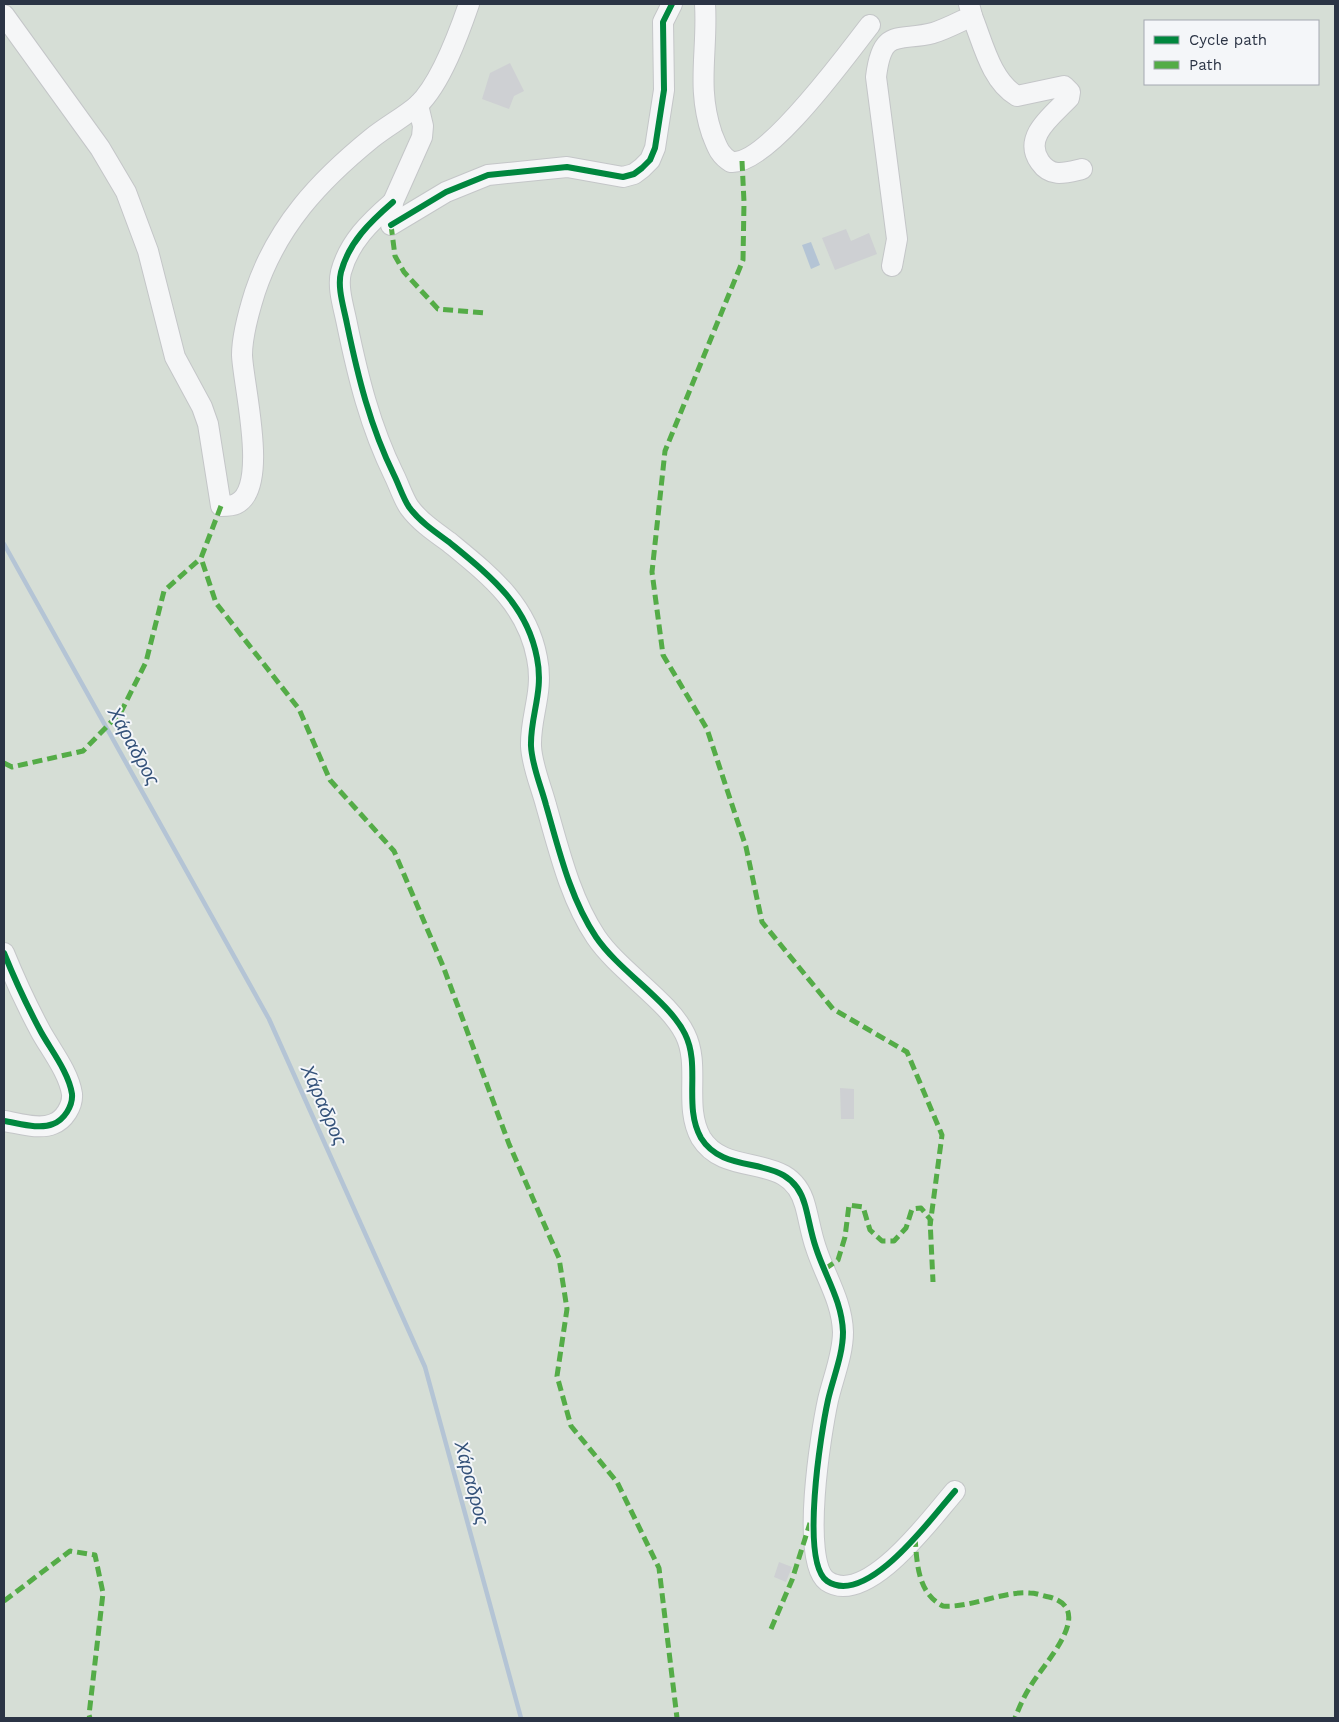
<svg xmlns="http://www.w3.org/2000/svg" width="1339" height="1722" font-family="'Work Sans',sans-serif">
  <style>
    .green { fill: #d6ded6; fill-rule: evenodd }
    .water { fill: #b4c4d5 }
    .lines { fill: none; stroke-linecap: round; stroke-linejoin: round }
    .stream { stroke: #b4c4d5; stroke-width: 4.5 }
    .building { fill: #ced0d3 }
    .minor-casing { stroke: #c4c6c8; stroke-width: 22 }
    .minor { stroke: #f5f6f7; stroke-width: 20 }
    .quiet { stroke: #54ac47; stroke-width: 5; stroke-dasharray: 10 5; stroke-linecap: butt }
    .cycleway-casing { stroke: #f4f6f9; stroke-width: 9 }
    .cycleway { stroke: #00873e; stroke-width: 6 }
    .labels { text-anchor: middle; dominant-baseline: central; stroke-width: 4; stroke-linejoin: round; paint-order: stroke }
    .water-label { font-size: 19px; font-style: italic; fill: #34527a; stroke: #f4f6f9 }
  </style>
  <rect width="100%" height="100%" fill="#e6e8ea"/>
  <path class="green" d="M4,4H1335V1718H4ZM1145,21H1318V84H1145Z"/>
  <path class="water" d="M811,242L820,265L811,269L802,245Z"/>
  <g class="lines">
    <path class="stream" d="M4,544L269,1019L425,1367L521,1718"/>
  </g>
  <g class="building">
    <path d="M510,63L524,91L514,96L509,109L482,99L490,73Z"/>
    <path d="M846,229L851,241L869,233L877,254L835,270L822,238Z"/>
    <path d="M840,1088L854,1089V1119H841Z"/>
    <path d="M779,1562L792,1567L786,1582L774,1577Z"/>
  </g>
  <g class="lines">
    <g class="minor-casing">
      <g id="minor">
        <path d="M705,4C708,51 696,87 712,134C717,146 719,155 731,162C767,166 847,54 870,25"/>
        <path d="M4,15L100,148L126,192L148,251L175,357L202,407L208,424L221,506C226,506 232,506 236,504C270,488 243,385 242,355C242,335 249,311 255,292C277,226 319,181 372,138C387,126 404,117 418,105C441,83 459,33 469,4"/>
        <path d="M972,16C983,43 991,81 1017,96L1064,86L1070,92L1069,98C1052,116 1022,137 1040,162C1051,178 1065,173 1082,169"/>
        <path d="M393,202C370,222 349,242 341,272C337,288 344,308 347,324C358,377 370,426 394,475C399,485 403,498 409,507C419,521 435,532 449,542C489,575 527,604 537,658C544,692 530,716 531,746C532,766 541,786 546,805C559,850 570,898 596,937C619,971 669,1001 685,1034C701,1066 683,1106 701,1138C727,1180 790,1149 805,1205C809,1219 811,1234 816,1248C825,1276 842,1301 843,1332C843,1355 833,1378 828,1400C821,1432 800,1562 827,1581C867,1608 932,1517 955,1491"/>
        <path d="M392,216L393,202L422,137L423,126L418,105"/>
        <path d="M391,225L446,192L488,175L567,167L623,177L634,174L642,168L650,160L655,148L664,90L663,22L672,4"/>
        <path d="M892,266L897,239L876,77C882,27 898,42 933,33C946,29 959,22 972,16L969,4"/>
        <path d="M4,953C15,980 27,1006 41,1032C51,1050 69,1073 72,1094C73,1106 64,1120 53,1124C39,1130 18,1123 4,1121"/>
      </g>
    </g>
    <use href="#minor" class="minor"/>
    <g class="quiet">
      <path d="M742,161L744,202L743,260L665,451L652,572L663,655L707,729L746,847L762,922L833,1009L907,1052L942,1135L930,1226"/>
      <path d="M391,225L395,256L404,272L438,309L486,313"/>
      <path d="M221,506L201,558L216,603L299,709L330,780L394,851L443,966L509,1144L559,1258L567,1309L557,1376L571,1426L617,1482L659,1568L677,1718"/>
      <path d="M4,763L12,767L83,751L121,712L146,662L164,591L201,558"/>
      <path d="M825,1269L838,1260L845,1237L849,1205L863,1207L870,1230L882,1241H894L906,1228L912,1209L921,1208L930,1219L933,1282"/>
      <path d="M915,1537C917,1562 917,1593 943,1606C972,1608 1001,1591 1030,1593C1036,1593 1043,1596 1049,1597C1098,1610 1042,1665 1030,1687C1024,1696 1019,1708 1015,1718"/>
      <path d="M4,1601L70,1551L95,1555L103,1593L89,1715L90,1718"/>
      <path d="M771,1629L792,1580L810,1523"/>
    </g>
    <g class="cycleway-casing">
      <g id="cycleway">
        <path d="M393,202C370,222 349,242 341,272C337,288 344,308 347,324C358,377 370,426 394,475C399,485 403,498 409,507C419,521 435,532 449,542C489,575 527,604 537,658C544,692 530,716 531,746C532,766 541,786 546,805C559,850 570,898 596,937C619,971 669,1001 685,1034C701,1066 683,1106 701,1138C727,1180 790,1149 805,1205C809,1219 811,1234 816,1248C825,1276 842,1301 843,1332C843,1355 833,1378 828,1400C821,1432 800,1562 827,1581C867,1608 932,1517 955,1491"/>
        <path d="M391,225L446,192L488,175L567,167L623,177L634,174L642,168L650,160L655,148L664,90L663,22L672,4"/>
        <path d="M4,953C15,980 27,1006 41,1032C51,1050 69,1073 72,1094C73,1106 64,1120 53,1124C39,1130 18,1123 4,1121"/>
      </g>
    </g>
    <use href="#cycleway" class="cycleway"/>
  </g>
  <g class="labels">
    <g class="water-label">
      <text transform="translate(134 746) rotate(61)">Χάραδρος</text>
      <text transform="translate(324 1105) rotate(66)">Χάραδρος</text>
      <text transform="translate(472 1483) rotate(75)">Χάραδρος</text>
    </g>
  </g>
  <rect width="1339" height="1722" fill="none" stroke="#2b3445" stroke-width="10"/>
  <rect x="1144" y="20" width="175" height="65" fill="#f4f6f9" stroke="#a4a8b1"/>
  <rect x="1154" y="36" width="25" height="8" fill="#00873e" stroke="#a4a8b1"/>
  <text x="1189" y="45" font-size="15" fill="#2b3445">Cycle path</text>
  <rect x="1154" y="61" width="25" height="8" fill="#54ac47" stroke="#a4a8b1"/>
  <text x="1189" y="70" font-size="15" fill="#2b3445">Path</text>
</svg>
